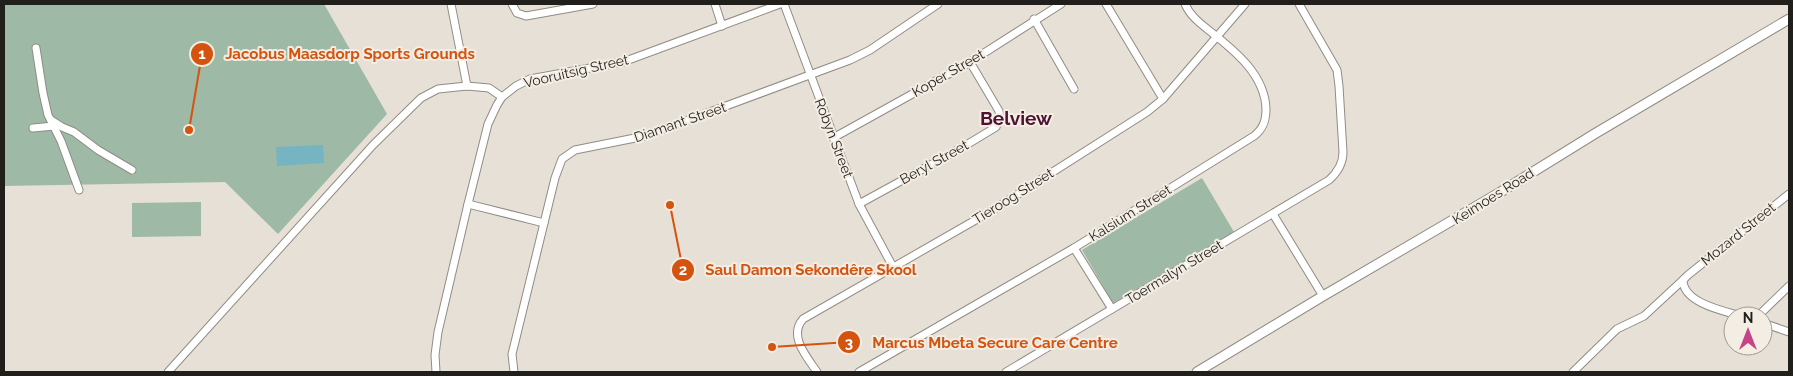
<svg xmlns="http://www.w3.org/2000/svg" width="1793" height="376" font-family="Raleway,sans-serif">
  <style>
    .green { fill: #9eb9a5 }
    .water { fill: #77b4c1 }
    .lines { fill: none; stroke-linecap: round; stroke-linejoin: round }
    .minor-casing { stroke: #918c84; stroke-width: 9 }
    .tertiary-casing { stroke: #918c84; stroke-width: 11 }
    .minor { stroke: #fff; stroke-width: 7 }
    .tertiary { stroke: #fff; stroke-width: 9 }
    .labels { text-anchor: middle; dominant-baseline: central; stroke-width: 4; stroke-linejoin: round; paint-order: stroke }
    .street-label { font-size: 14px; fill: #211f1b; stroke: #f3ede4 }
    .district-label { font-size: 19px; font-weight: bold; fill: #4f1032; stroke: #f3ede4 }
    .leader { fill: none; stroke: #d4530e; stroke-width: 2 }
    .callout-dot { fill: #d4530e; stroke: #f3ede4; stroke-width: 2 }
    .mark-label { font-size: 15px; text-anchor: middle; font-weight: bold; fill: #fff }
    .callout-label { font-size: 15px; text-anchor: middle; font-weight: bold; fill: #d4530e; stroke: #f3ede4; stroke-width: 4; stroke-linejoin: round; paint-order: stroke }
  </style>
  <rect width="100%" height="100%" fill="#e6e0d7"/>
  <g class="green">
    <path d="M4,4H324L387,114L278,234L225,182L4,186Z"/>
    <path d="M1202,178L1234,232L1113,303L1082,250Z"/>
    <path d="M201,202V236L132,237V203Z"/>
  </g>
  <path class="water" d="M323,145L324,163L277,166L276,147Z"/>
  <g class="lines">
    <g class="minor-casing">
      <g id="minor">
        <path d="M451,4L467,86"/>
        <path d="M512,4L517,13L526,16L593,4"/>
        <path d="M715,4L722,26"/>
        <path d="M784,4L859,204L893,267"/>
        <path d="M1106,4L1163,99"/>
        <path d="M1034,19L1074,89"/>
        <path d="M36,48L43,93L48,115L61,141L79,190"/>
        <path d="M51,120L62,127L74,132L98,150L132,170"/>
        <path d="M33,128L54,126"/>
        <path d="M833,138L970,62L1061,4"/>
        <path d="M468,204L544,223"/>
        <path d="M859,204L963,147L996,127L1000,119L999,111L970,62"/>
        <path d="M1273,214L1323,296"/>
        <path d="M1074,248L1112,309"/>
        <path d="M1741,316C1724,311 1683,303 1683,280L1688,275L1789,194"/>
        <path d="M1758,316L1789,286"/>
        <path d="M1763,323L1789,332"/>
        <path d="M168,372L373,145L421,98L438,89L467,86L489,88L502,97"/>
        <path d="M436,372L435,355L438,332L468,204L488,124L497,105L502,97L516,86L530,79L623,62L780,4"/>
        <path d="M514,372L512,354L515,342L555,178L562,159L575,150L645,136L850,60L870,50L938,4"/>
        <path d="M817,372C807,357 788,336 803,319L993,210L1147,112L1163,99L1245,4"/>
        <path d="M859,372L1074,248L1254,136C1263,129 1266,121 1266,109C1265,75 1235,51 1211,32C1201,24 1190,16 1185,4"/>
        <path d="M1006,372L1329,180C1338,172 1343,164 1343,152L1339,86L1337,70L1299,4"/>
        <path d="M1573,372L1617,329L1644,316L1684,279"/>
      </g>
    </g>
    <g class="tertiary-casing">
      <path id="tertiary" d="M1197,372L1323,296L1499,193L1596,133L1789,19"/>
    </g>
    <use href="#minor" class="minor"/>
    <use href="#tertiary" class="tertiary"/>
  </g>
  <g class="labels">
    <g class="street-label">
      <text transform="translate(576 71) rotate(-13)">Vooruitsig Street</text>
      <text transform="translate(948 73) rotate(-30)">Koper Street</text>
      <text transform="translate(680 122) rotate(-19)">Diamant Street</text>
      <text transform="translate(834 138) rotate(69)">Robyn Street</text>
      <text transform="translate(934 162) rotate(-29)">Beryl Street</text>
      <text transform="translate(1013 196) rotate(-32)">Tieroog Street</text>
      <text transform="translate(1493 196) rotate(-32)">Keimoes Road</text>
      <text transform="translate(1130 213) rotate(-32)">Kalsium Street</text>
      <text transform="translate(1738 234) rotate(-39)">Mozard Street</text>
      <text transform="translate(1174 272) rotate(-31)">Toermalyn Street</text>
    </g>
    <g class="district-label">
      <text x="1016" y="118">Belview</text>
    </g>
  </g>
  <path class="leader" d="M189 130L202 54M670 205L683 270M772 347L849 342"/>
  <g class="callout-dot">
    <circle cx="189" cy="130" r="5"/>
    <circle cx="670" cy="205" r="5"/>
    <circle cx="772" cy="347" r="5"/>
    <circle cx="202" cy="54" r="12"/>
    <circle cx="683" cy="270" r="12"/>
    <circle cx="849" cy="342" r="12"/>
  </g>
  <g class="mark-label">
    <text x="202" y="59">1</text>
    <text x="683" y="275">2</text>
    <text x="849" y="348">3</text>
  </g>
  <g class="callout-label">
    <text x="350" y="59">Jacobus Maasdorp Sports Grounds</text>
    <text x="811" y="275">Saul Damon Sekondêre Skool</text>
    <text x="995" y="348">Marcus Mbeta Secure Care Centre</text>
  </g>
  <rect width="1793" height="376" fill="none" stroke="#211f1b" stroke-width="10"/>
  <g transform="translate(1748 331)"><circle r="24" fill="#f3ede4" stroke="#9f9b94"/>
  <path d="M0-4L9 19L0 12L-9 19Z" fill="#c74286"/>
  <text y="-8" font-size="14" font-weight="bold" text-anchor="middle" fill="#211f1b">N</text>
  </g>
</svg>
